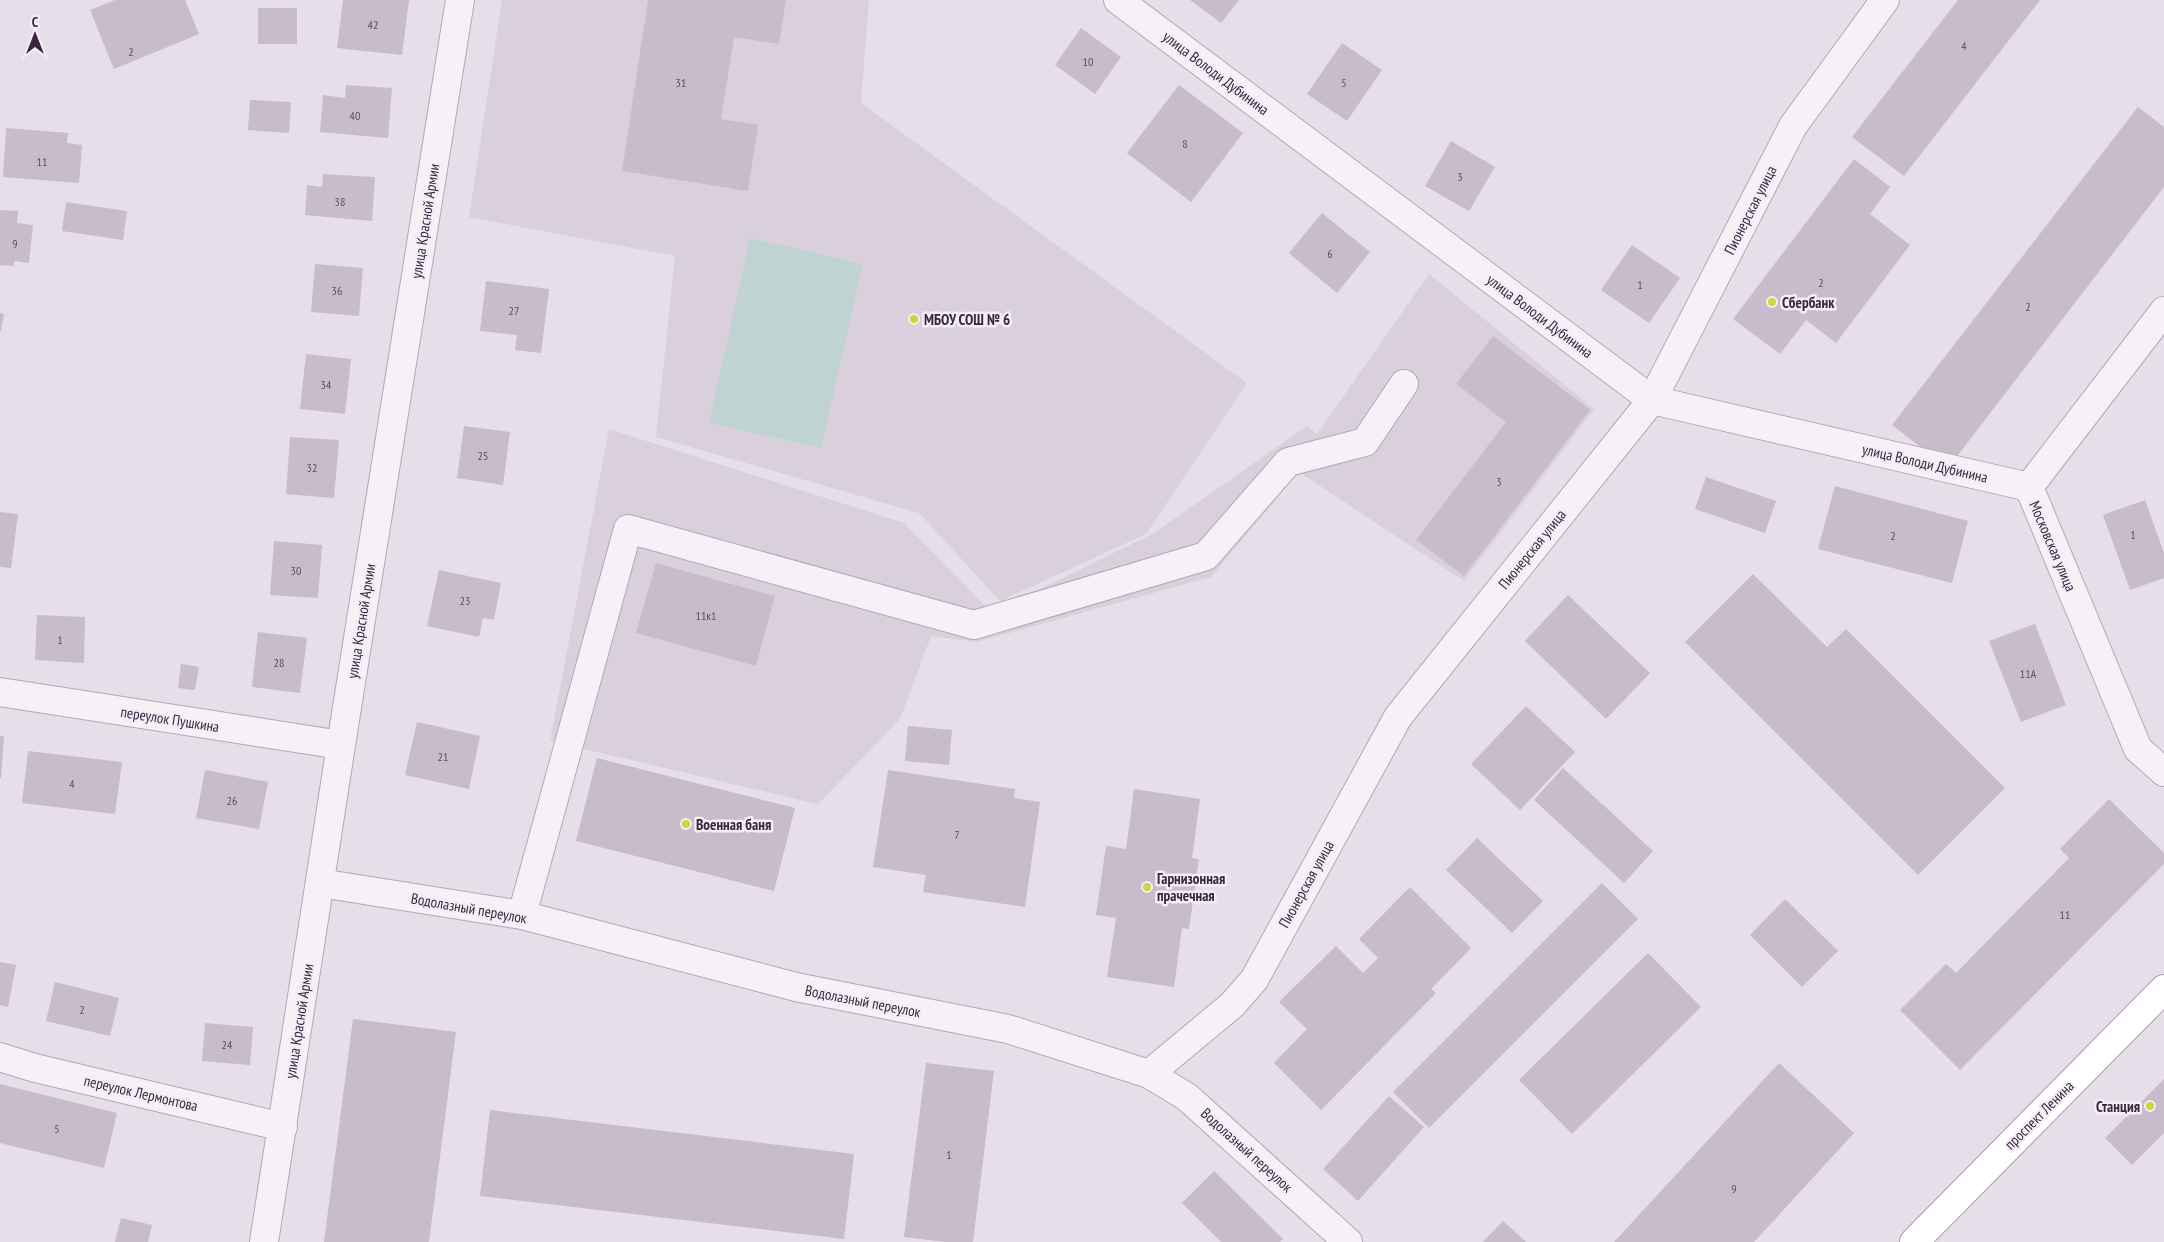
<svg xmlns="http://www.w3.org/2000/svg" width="2164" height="1242" font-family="'PT Sans Narrow',sans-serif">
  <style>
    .built { fill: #dad0dd }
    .green { fill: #bfd3d0 }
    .building { fill: #c8bbcb }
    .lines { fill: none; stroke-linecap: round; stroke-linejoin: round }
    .minor-casing { stroke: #b2a7b6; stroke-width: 30 }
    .major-casing { stroke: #ae9db5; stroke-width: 30 }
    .minor { stroke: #f5f1f6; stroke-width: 28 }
    .major { stroke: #fff; stroke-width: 28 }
    .poi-dot { fill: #d4d33c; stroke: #f4eef6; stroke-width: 2 }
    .labels { text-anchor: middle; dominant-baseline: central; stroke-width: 5; stroke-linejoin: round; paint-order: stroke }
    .number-label { font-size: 12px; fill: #5e4b63 }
    .street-label { font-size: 15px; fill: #3a2640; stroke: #f4eef6 }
    .poi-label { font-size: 15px; font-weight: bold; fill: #3a2640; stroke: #f4eef6; text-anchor: start }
  </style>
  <rect width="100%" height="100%" fill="#e6dee8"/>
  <g class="built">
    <path d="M502,0H869L861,103L1247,383L1146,534L1000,601L919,513L656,437L675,256L469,217Z"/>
    <path d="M1429,274L1594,409L1464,581L1299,472L1211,577L977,642L931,636L900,719L818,804L550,741L609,429L904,523L992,613L1154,533L1307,426L1317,434Z"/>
  </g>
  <path class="green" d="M750,238L863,264L821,448L709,423Z"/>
  <g class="building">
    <path d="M115,0H185L199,34L114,69L90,10Z"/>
    <path d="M343,0H409L402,55L337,48Z"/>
    <path d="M648,0H786L779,44L734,37L721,119L758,125L748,191L622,171Z"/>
    <path d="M1190,0H1239L1221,23Z"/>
    <path d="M1958,0H2040L1904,176L1852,137Z"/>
    <rect x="258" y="8" width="39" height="36"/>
    <path d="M1081,28L1121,57L1095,94L1055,65Z"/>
    <path d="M1342,43L1382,70L1347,121L1307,94Z"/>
    <path d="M346,85L392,88L388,138L320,132L323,95L345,98Z"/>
    <path d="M1179,85L1243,133L1191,202L1127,153Z"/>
    <path d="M250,100L291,102L289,133L248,130Z"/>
    <path d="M2138,107L2164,127V187L1948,468L1892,425Z"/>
    <path d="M6,128L68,133L67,143L82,145L79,183L3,177Z"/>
    <path d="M1451,141L1495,167L1469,211L1425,186Z"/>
    <path d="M1854,159L1890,187L1870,214L1910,245L1836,343L1806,320L1780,354L1733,319Z"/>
    <path d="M323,174L375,177L372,221L305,215L307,185L322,187Z"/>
    <path d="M66,202L127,211L123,240L62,231Z"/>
    <path d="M0,210L18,211L17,223L33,225L29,263L14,261V266L0,265Z"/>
    <path d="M1322,213L1370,252L1337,293L1289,253Z"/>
    <path d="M1632,245L1680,278L1649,323L1601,290Z"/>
    <path d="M315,264L363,268L359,316L311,312Z"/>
    <path d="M486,281L549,289L541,353L515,350L517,335L480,331Z"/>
    <path d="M0,313L4,314L1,331H0Z"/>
    <path d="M1493,336L1590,410L1464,576L1416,540L1506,422L1456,384Z"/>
    <path d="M306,354L351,359L345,414L300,409Z"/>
    <path d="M464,426L510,432L503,485L457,478Z"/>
    <path d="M290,437L339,440L334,498L286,494Z"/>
    <path d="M1706,477L1776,501L1765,533L1695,509Z"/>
    <path d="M1835,486L1968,521L1952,583L1818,549Z"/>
    <path d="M2145,500L2164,553V578L2130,590L2103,515Z"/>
    <path d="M0,512L18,514L11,568L0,567Z"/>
    <path d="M274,541L322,545L318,598L270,595Z"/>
    <path d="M656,563L775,596L756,666L636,633Z"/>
    <path d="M439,570L501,583L494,620L483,618L479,637L427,626Z"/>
    <path d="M1753,574L1827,647L1846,629L2005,788L1918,875L1685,642Z"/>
    <path d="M1568,595L1650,673L1606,719L1525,641Z"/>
    <path d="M37,615L85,617L84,663L35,660Z"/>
    <path d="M2035,624L2066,705L2021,722L1989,641Z"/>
    <path d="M258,632L307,638L300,693L252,687Z"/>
    <path d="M181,664L199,667L195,690L178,688Z"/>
    <path d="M1526,706L1575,752L1520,810L1471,764Z"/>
    <path d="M417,722L480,736L469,789L405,775Z"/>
    <path d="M908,726L952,730L949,765L905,761Z"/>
    <path d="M0,736H4L1,778H0Z"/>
    <path d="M28,751L122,762L115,814L22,803Z"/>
    <path d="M597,758L795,808L774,891L576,841Z"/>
    <path d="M1563,768L1653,851L1624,883L1534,800Z"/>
    <path d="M205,770L268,782L259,829L196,818Z"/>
    <path d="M888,770L1015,789L1014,798L1040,802L1025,907L923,892L926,875L873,867Z"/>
    <path d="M1134,789L1200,799L1192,858L1199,859L1189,929L1182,928L1174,987L1107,977L1116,918L1096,915L1106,846L1126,849Z"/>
    <path d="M2109,799L2164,853V864L1960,1070L1900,1010L1946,964L1956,973L2069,858L2060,849Z"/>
    <path d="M1477,838L1543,901L1512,933L1446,870Z"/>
    <path d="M1602,883L1638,919L1429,1128L1393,1092Z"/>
    <path d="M1410,887L1471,948L1431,989L1436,993L1321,1110L1274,1063L1307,1029L1279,1002L1336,946L1363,973L1378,958L1359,939Z"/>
    <path d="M1785,899L1838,951L1802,987L1750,935Z"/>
    <path d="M1648,953L1701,1007L1572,1134L1519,1080Z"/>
    <path d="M0,962L16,965L8,1007L0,1005Z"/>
    <path d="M55,982L119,998L110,1036L46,1021Z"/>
    <path d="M353,1019L456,1032L429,1242H324Z"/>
    <path d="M205,1023L253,1027L250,1065L202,1061Z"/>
    <path d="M926,1063L994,1071L973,1242H945L904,1237Z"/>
    <path d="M1779,1063L1854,1133L1754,1242H1614Z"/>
    <path d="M2164,1079V1133L2132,1165L2105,1138Z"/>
    <path d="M0,1084L117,1113L104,1168L0,1143Z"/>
    <path d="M1389,1096L1424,1127L1358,1201L1323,1169Z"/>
    <path d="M490,1110L854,1154L844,1239L480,1196Z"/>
    <path d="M1214,1171L1283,1239L1280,1242H1221L1182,1203Z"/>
    <path d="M121,1218L152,1225L148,1242H115Z"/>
    <path d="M1503,1221L1526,1242H1483Z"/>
  </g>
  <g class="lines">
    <g class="minor-casing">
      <g id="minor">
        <path d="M1118,0L1652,400L2029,487"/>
        <path d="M2164,311L2029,487L2138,749L2164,772"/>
        <path d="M0,692L341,745"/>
        <path d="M320,883L522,915L796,987L1008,1029L1149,1074L1187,1097L1348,1242"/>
        <path d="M522,915L628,529L974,625L1206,556L1288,462L1365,442L1404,384"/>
        <path d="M0,1057L35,1068L283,1127"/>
        <path d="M1149,1074L1232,1005L1254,980L1398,717L1652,400L1793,126L1885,0"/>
        <path d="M264,1242L341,745L460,0"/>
      </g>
    </g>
    <g class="major-casing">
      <path id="major" d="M1914,1242L2164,989"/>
    </g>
    <use href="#minor" class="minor"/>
    <use href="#major" class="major"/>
  </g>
  <g class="poi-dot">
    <circle cx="1772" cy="302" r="5"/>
    <circle cx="914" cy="319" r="5"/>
    <circle cx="686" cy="824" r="5"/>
    <circle cx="1147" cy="887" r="5"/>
    <circle cx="2150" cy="1106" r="5"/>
  </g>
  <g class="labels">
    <g class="number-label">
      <text x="373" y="24">42</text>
      <text x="1964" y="45">4</text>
      <text x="131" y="51">2</text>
      <text x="1088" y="61">10</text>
      <text x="681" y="82">31</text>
      <text x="1344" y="82">5</text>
      <text x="355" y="115">40</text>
      <text x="1185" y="143">8</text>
      <text x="42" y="161">11</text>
      <text x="1460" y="176">3</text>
      <text x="340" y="201">38</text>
      <text x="15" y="243">9</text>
      <text x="1330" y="253">6</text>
      <text x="1821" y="282">2</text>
      <text x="1640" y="284">1</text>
      <text x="337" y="290">36</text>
      <text x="2028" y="306">2</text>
      <text x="514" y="310">27</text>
      <text x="326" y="384">34</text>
      <text x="483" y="455">25</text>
      <text x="312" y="467">32</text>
      <text x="1499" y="481">3</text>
      <text x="2133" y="534">1</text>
      <text x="1893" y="535">2</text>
      <text x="296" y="570">30</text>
      <text x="465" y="600">23</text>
      <text x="706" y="615">11к1</text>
      <text x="60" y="639">1</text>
      <text x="279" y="662">28</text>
      <text x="2028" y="673">11А</text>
      <text x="443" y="756">21</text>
      <text x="72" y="783">4</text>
      <text x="232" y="800">26</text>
      <text x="957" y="834">7</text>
      <text x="2065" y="914">11</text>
      <text x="82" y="1009">2</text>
      <text x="227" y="1044">24</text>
      <text x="57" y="1128">5</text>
      <text x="949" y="1154">1</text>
      <text x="1734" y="1188">9</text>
    </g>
    <g class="street-label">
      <text transform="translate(1216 73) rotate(37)">улица Володи Дубинина</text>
      <text transform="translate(1750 210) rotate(-63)">Пионерская улица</text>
      <text transform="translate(425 221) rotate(-81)">улица Красной Армии</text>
      <text transform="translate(1540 316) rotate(37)">улица Володи Дубинина</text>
      <text transform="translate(1925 463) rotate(13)">улица Володи Дубинина</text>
      <text transform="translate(2053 546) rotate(67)">Московская улица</text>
      <text transform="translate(1532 549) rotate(-51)">Пионерская улица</text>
      <text transform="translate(361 621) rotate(-81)">улица Красной Армии</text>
      <text transform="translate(170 719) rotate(9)">переулок Пушкина</text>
      <text transform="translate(1306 884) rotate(-61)">Пионерская улица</text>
      <text transform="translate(469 908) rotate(10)">Водолазный переулок</text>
      <text transform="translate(863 1001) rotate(11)">Водолазный переулок</text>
      <text transform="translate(299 1021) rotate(-81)">улица Красной Армии</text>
      <text transform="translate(141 1093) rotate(13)">переулок Лермонтова</text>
      <text transform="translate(2039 1115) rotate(-45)">проспект Ленина</text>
      <text transform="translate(1247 1150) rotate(42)">Водолазный переулок</text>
    </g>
    <g class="poi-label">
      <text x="1782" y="302">Сбербанк</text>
      <text x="924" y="319">МБОУ СОШ № 6</text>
      <text x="696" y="824">Военная баня</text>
      <text x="1157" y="878">Гарнизонная<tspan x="1157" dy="17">прачечная</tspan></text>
      <text x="2140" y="1106" text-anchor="end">Станция</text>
    </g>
  </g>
  <g transform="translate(35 35)" stroke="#f4eef6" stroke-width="4" paint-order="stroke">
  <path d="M0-4L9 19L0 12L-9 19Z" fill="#3a2640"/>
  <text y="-8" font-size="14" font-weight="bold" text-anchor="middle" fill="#3a2640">С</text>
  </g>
</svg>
